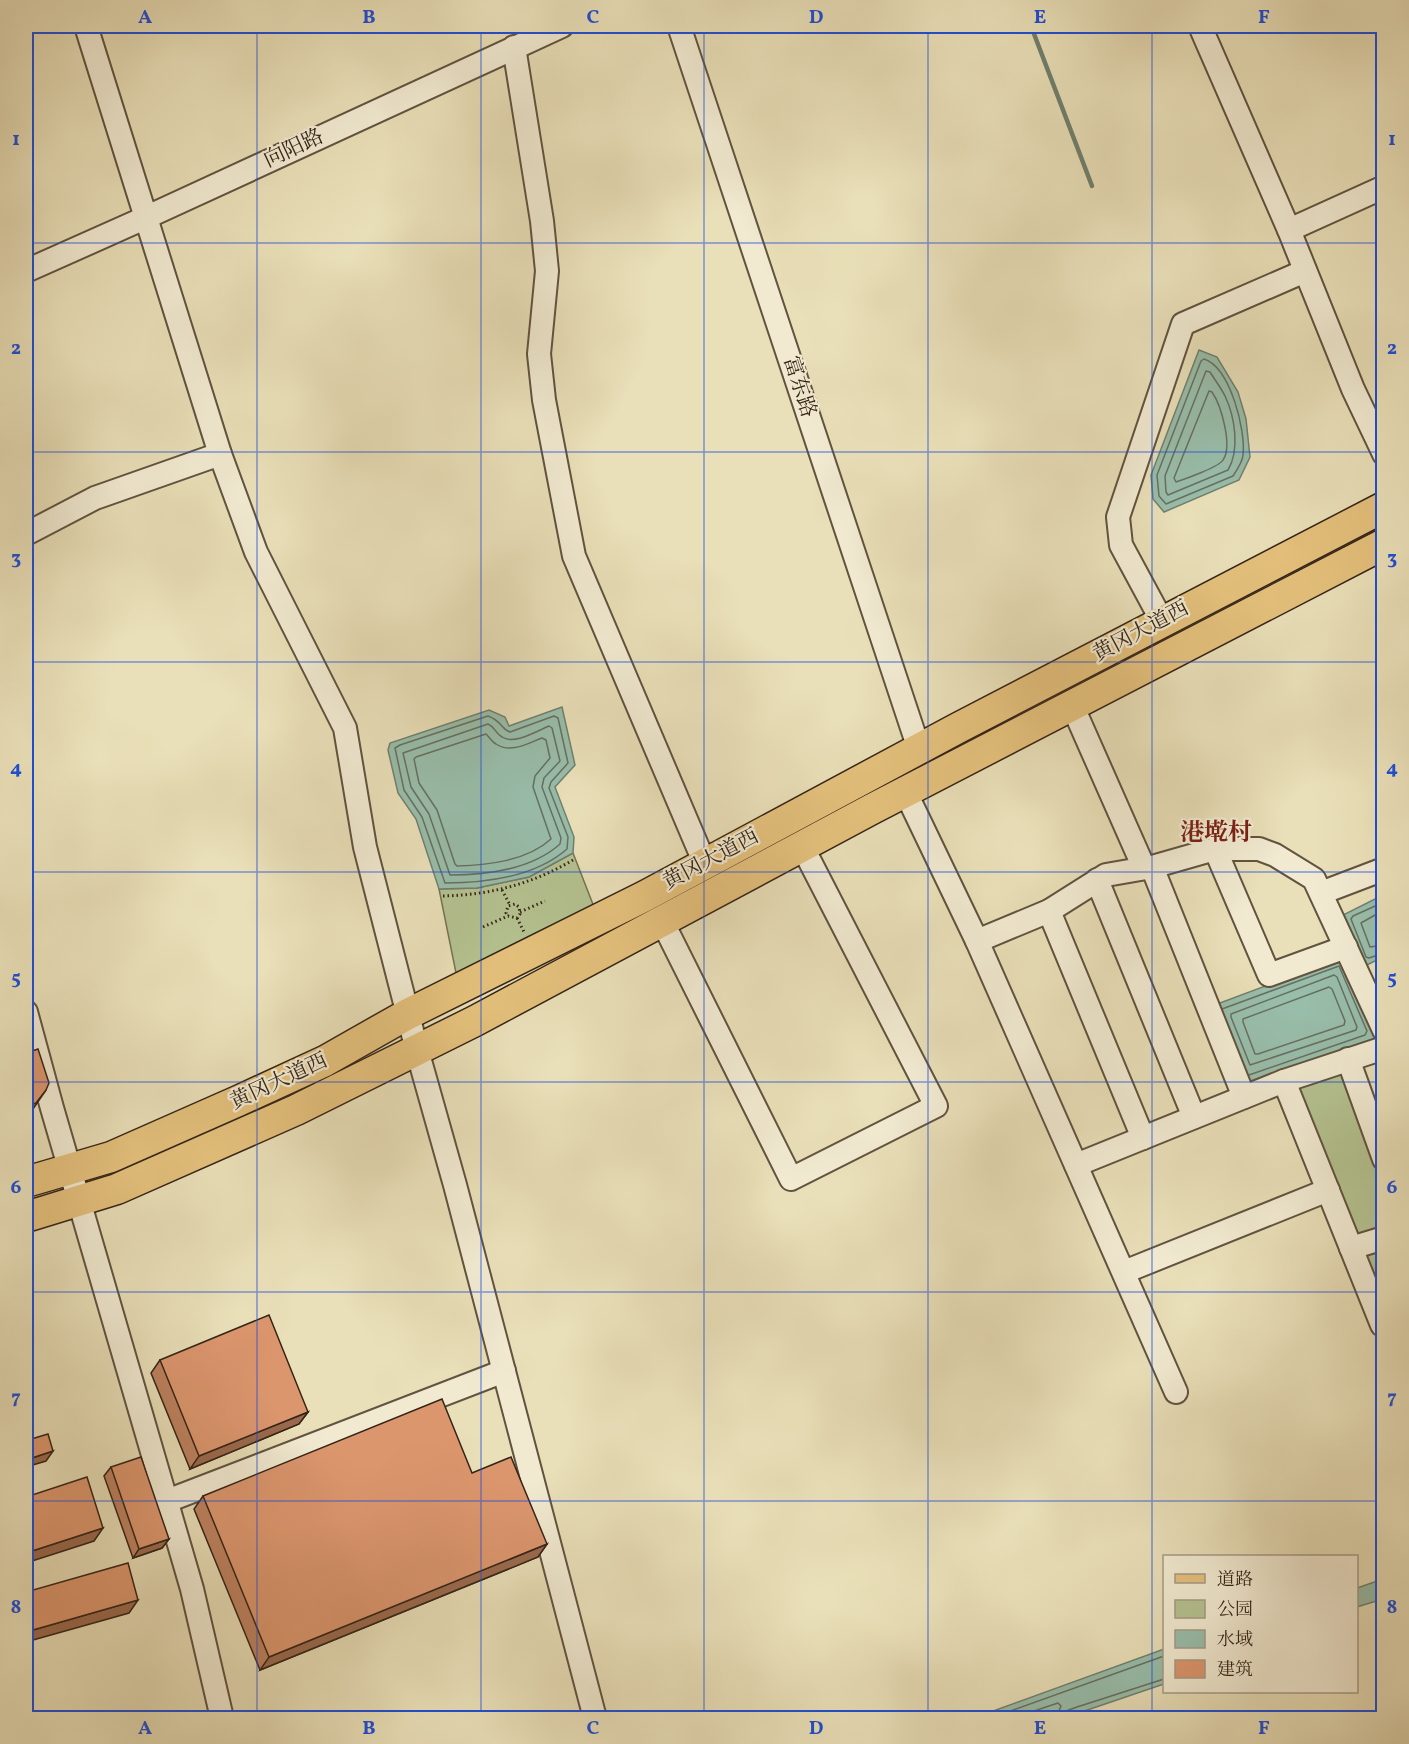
<svg xmlns="http://www.w3.org/2000/svg" width="1409" height="1744" font-family="Vollkorn,'Noto Serif SC',serif">
  <style>
    .green { fill: #b4c290; stroke: #747354; stroke-width: 1.5 }
    .water { fill: #98bdaa; stroke: #70806f; stroke-width: 1.5 }
    .lines { fill: none; stroke-linecap: round; stroke-linejoin: round }
    .shore { stroke: #667060; stroke-width: 1.5 }
    .stream { stroke: #70806f; stroke-width: 4.5 }
    .minor-casing { stroke: #61533f; stroke-width: 26 }
    .major-casing { stroke: #342417; stroke-width: 33 }
    .path { stroke: #342417; stroke-width: 3; stroke-dasharray: 1.5 3; stroke-linecap: butt }
    .minor { stroke: #f1ead1; stroke-width: 22 }
    .major { stroke: #e4c07c; stroke-width: 30 }
    .wall { fill: #bd815f; stroke: #342417; stroke-width: 1.5 }
    .shaded-wall { fill: #9a694d; stroke: #342417; stroke-width: 1.5 }
    .building { fill: #dc966e; stroke: #342417; stroke-width: 1.5 }
    .grid { fill: none; stroke: #1d4ed8; stroke-width: 1.5; stroke-opacity: 0.55 }
    .labels { text-anchor: middle; dominant-baseline: central; stroke-width: 4.5; stroke-linejoin: round; paint-order: stroke }
    .street-label { font-size: 21px; fill: #342417; stroke: #f1ead1 }
    .quarter-label { font-size: 24px; font-weight: bold; fill: #7a1f14; stroke: #f1ead1 }
    .neatline { fill: none; stroke: #1d4ed8; stroke-width: 2 }
    .grid-label { font-size: 20px; text-anchor: middle; font-weight: bold; fill: #1d4ed8 }
  </style>
  <rect width="100%" height="100%" fill="#e9dfb8"/>
  <filter id="stains"><feTurbulence type="fractalNoise" baseFrequency=".00333" numOctaves="4"/><feColorMatrix values="0 0 0 0 .2 0 0 0 0 .09 0 0 0 0 .02 0 0 0 .5 -.17"/></filter>
  <radialGradient id="worn" r=".72"><stop offset=".6" stop-color="#630" stop-opacity="0"/><stop offset="1" stop-color="#630" stop-opacity=".3"/></radialGradient>
  <g class="green">
    <path d="M573,853L594,907L465,973H456L439,889L477,888L529,877Z"/>
    <path d="M1343,1071L1383,1180V1314L1294,1087Z"/>
  </g>
  <g class="water">
    <path d="M1199,350L1217,357L1238,392L1246,419L1250,457L1239,480L1164,512L1153,499L1151,475Z"/>
    <path d="M562,707L575,765L555,787L574,837L573,853L529,877L477,888L439,889L416,819L398,793L388,750L390,743L489,710L505,717L509,726Z"/>
    <path d="M1383,895V957L1363,967L1343,915Z"/>
    <path d="M1343,957L1376,1038L1242,1084L1212,1006Z"/>
    <path d="M1383,1579V1599L1357,1607V1588Z"/>
    <path d="M1164,1649V1684L1064,1718H974Z"/>
  </g>
  <g class="lines">
    <g class="shore">
      <path d="M1204,359C1230,367 1246,430 1243,455C1243,461 1237,470 1233,476L1166,504L1159,496L1157,475L1201,361Z"/>
      <path d="M1206,371L1210,372C1215,380 1221,388 1225,396C1235,417 1240,450 1228,470L1168,495L1166,492L1165,476Z"/>
      <path d="M1209,391L1212,392C1221,405 1233,446 1223,460C1219,467 1185,479 1176,482L1174,478Z"/>
      <path d="M488,716C502,721 501,729 510,732L554,716L558,718L568,763L551,782L549,788L568,837L567,849C535,877 486,883 445,883L422,817L404,790L395,748L400,745Z"/>
      <path d="M488,724C495,727 495,733 502,737C514,745 537,731 549,726L552,728L560,761L544,778L542,787L561,838L560,844C531,870 487,875 450,875L429,814L411,787L403,753Z"/>
      <path d="M486,734C489,737 492,742 496,744C511,754 528,743 542,738L546,740L550,758L535,776L533,787L551,839C527,861 488,865 457,866L455,864L437,810L419,783L414,759L416,757Z"/>
      <path d="M1384,902L1353,916L1351,919L1366,957L1369,958L1384,953"/>
      <path d="M1384,910L1361,923L1370,947L1384,945"/>
      <path d="M1334,975L1337,977L1357,1027L1356,1030L1250,1065L1231,1017V1014Z"/>
      <path d="M1329,987L1332,989L1345,1021L1344,1025L1258,1054H1255L1243,1022V1019Z"/>
      <path d="M1222,1009L1339,966L1367,1031L1365,1035L1249,1075"/>
      <path d="M991,1718L1164,1656"/>
      <path d="M1013,1718L1058,1703L1061,1706L1056,1718"/>
      <path d="M1064,1718L1066,1711L1077,1707L1164,1679"/>
    </g>
    <path class="stream" d="M1031,26L1092,186"/>
    <g class="minor-casing">
      <g id="minor">
        <path d="M86,26L220,454L256,552L345,728L365,847L417,1050L455,1185L595,1718"/>
        <path d="M679,26L919,749"/>
        <path d="M1200,26L1289,230L1353,389L1384,454"/>
        <path d="M514,47L542,221L547,271L539,354L544,400L574,556L705,864"/>
        <path d="M1289,230L1384,187"/>
        <path d="M26,271L147,217L562,26"/>
        <path d="M26,534L95,498L220,454"/>
        <path d="M1162,621L1121,545L1118,517L1183,324L1305,271"/>
        <path d="M1072,705L1144,868"/>
        <path d="M905,791L977,941L1176,1392"/>
        <path d="M1215,849L1269,975L1346,947"/>
        <path d="M1152,867L1244,1097"/>
        <path d="M1097,880L1194,1117"/>
        <path d="M1321,893L1384,869"/>
        <path d="M1049,911L1143,1138"/>
        <path d="M662,921L791,1179L936,1106L802,846"/>
        <path d="M977,941L1049,911L1106,875L1152,867L1215,849H1259L1275,855L1314,879L1384,1030"/>
        <path d="M26,1012L52,1108L192,1589L222,1718"/>
        <path d="M1348,1059L1384,1159"/>
        <path d="M1284,1081L1382,1325"/>
        <path d="M1076,1165L1284,1081L1384,1048"/>
        <path d="M1351,1248L1384,1238"/>
        <path d="M1124,1272L1328,1190"/>
        <path d="M167,1501L504,1371"/>
      </g>
    </g>
    <g class="major-casing">
      <g id="major">
        <path d="M26,1182L111,1157L238,1101L325,1061L408,1014L645,896L958,728L1384,507"/>
        <path d="M26,1217L117,1189L296,1110L475,1021L872,809L1384,544"/>
      </g>
    </g>
    <g class="path">
      <path d="M502,890L510,905"/>
      <path d="M443,896C490,895 532,884 573,860"/>
      <path d="M520,912L545,901"/>
      <path d="M517,918L524,932"/>
      <path d="M483,927L508,916L517,918L520,914L519,907L515,904L508,906L506,913L508,916"/>
    </g>
    <use href="#minor" class="minor"/>
    <use href="#major" class="major"/>
  </g>
  <g class="wall">
    <path d="M160,1360L308,1412L299,1424L190,1469L151,1373Z"/>
    <path d="M111,1467L169,1539L162,1548L133,1558L104,1476Z"/>
    <path d="M472,1473L547,1544L538,1557L260,1670L194,1509L203,1496Z"/>
  </g>
  <g class="shaded-wall">
    <path d="M46,1090L33,1109L26,1118V1107Z"/>
    <path d="M308,1412L299,1424L190,1469L199,1456Z"/>
    <path d="M53,1451L46,1461L26,1467V1460Z"/>
    <path d="M103,1528L94,1541L26,1563V1553Z"/>
    <path d="M169,1539L162,1548L133,1558L139,1549Z"/>
    <path d="M547,1544L538,1557L260,1670L269,1657Z"/>
    <path d="M138,1600L129,1613L26,1642V1632Z"/>
  </g>
  <g class="building">
    <path d="M38,1049L49,1083L46,1090L36,1103L26,1107V1053Z"/>
    <path d="M269,1315L308,1412L199,1456L160,1360Z"/>
    <path d="M442,1399L472,1473L511,1457L547,1544L269,1657L203,1496Z"/>
    <path d="M26,1433L28,1440L48,1434L53,1451L26,1460Z"/>
    <path d="M141,1457L169,1539L139,1549L111,1467Z"/>
    <path d="M87,1477L103,1528L26,1553V1497Z"/>
    <path d="M128,1563L138,1600L26,1632V1592Z"/>
  </g>
  <path class="grid" d="M257,26V1718M481,26V1718M704,26V1718M928,26V1718M1152,26V1718M26,243H1384M26,452H1384M26,662H1384M26,872H1384M26,1082H1384M26,1292H1384M26,1501H1384"/>
  <g class="labels">
    <g class="street-label">
      <text transform="translate(294 149) rotate(-25)">向阳路</text>
      <text transform="translate(799 387) rotate(72)">富东路</text>
      <text transform="translate(1141 632) rotate(-28)">黄冈大道西</text>
      <text transform="translate(711 860) rotate(-28)">黄冈大道西</text>
      <text transform="translate(279 1082) rotate(-25)">黄冈大道西</text>
    </g>
    <g class="quarter-label">
      <text x="1216" y="834">港墘村</text>
    </g>
  </g>
  <rect width="1409" height="1744" fill="none" stroke="#e9dfb8" stroke-width="66"/>
  <rect x="1163" y="1555" width="195" height="138" fill="#f1ead1" stroke="#a59b87" stroke-width="1.5"/>
  <rect x="1175" y="1574" width="30" height="9" fill="#e4c07c" stroke="#a59b87" stroke-width="1.5"/>
  <text x="1217" y="1585" font-size="18" fill="#342417">道路</text>
  <rect x="1175" y="1600" width="30" height="18" fill="#b4c290" stroke="#a59b87" stroke-width="1.5"/>
  <text x="1217" y="1615" font-size="18" fill="#342417">公园</text>
  <rect x="1175" y="1630" width="30" height="18" fill="#98bdaa" stroke="#a59b87" stroke-width="1.5"/>
  <text x="1217" y="1645" font-size="18" fill="#342417">水域</text>
  <rect x="1175" y="1660" width="30" height="18" fill="#dc966e" stroke="#a59b87" stroke-width="1.5"/>
  <text x="1217" y="1675" font-size="18" fill="#342417">建筑</text>
  <rect x="33" y="33" width="1343" height="1678" class="neatline"/>
  <g class="grid-label">
    <text x="145" y="23">A</text>
    <text x="369" y="23">B</text>
    <text x="593" y="23">C</text>
    <text x="816" y="23">D</text>
    <text x="1040" y="23">E</text>
    <text x="1264" y="23">F</text>
    <text x="16" y="145">1</text>
    <text x="1392" y="145">1</text>
    <text x="16" y="354">2</text>
    <text x="1392" y="354">2</text>
    <text x="16" y="564">3</text>
    <text x="1392" y="564">3</text>
    <text x="16" y="774">4</text>
    <text x="1392" y="774">4</text>
    <text x="16" y="984">5</text>
    <text x="1392" y="984">5</text>
    <text x="16" y="1193">6</text>
    <text x="1392" y="1193">6</text>
    <text x="16" y="1403">7</text>
    <text x="1392" y="1403">7</text>
    <text x="16" y="1613">8</text>
    <text x="1392" y="1613">8</text>
    <text x="145" y="1734">A</text>
    <text x="369" y="1734">B</text>
    <text x="593" y="1734">C</text>
    <text x="816" y="1734">D</text>
    <text x="1040" y="1734">E</text>
    <text x="1264" y="1734">F</text>
  </g>
  <rect width="100%" height="100%" filter="url(#stains)"/>
  <rect width="100%" height="100%" fill="url(#worn)"/>
</svg>
